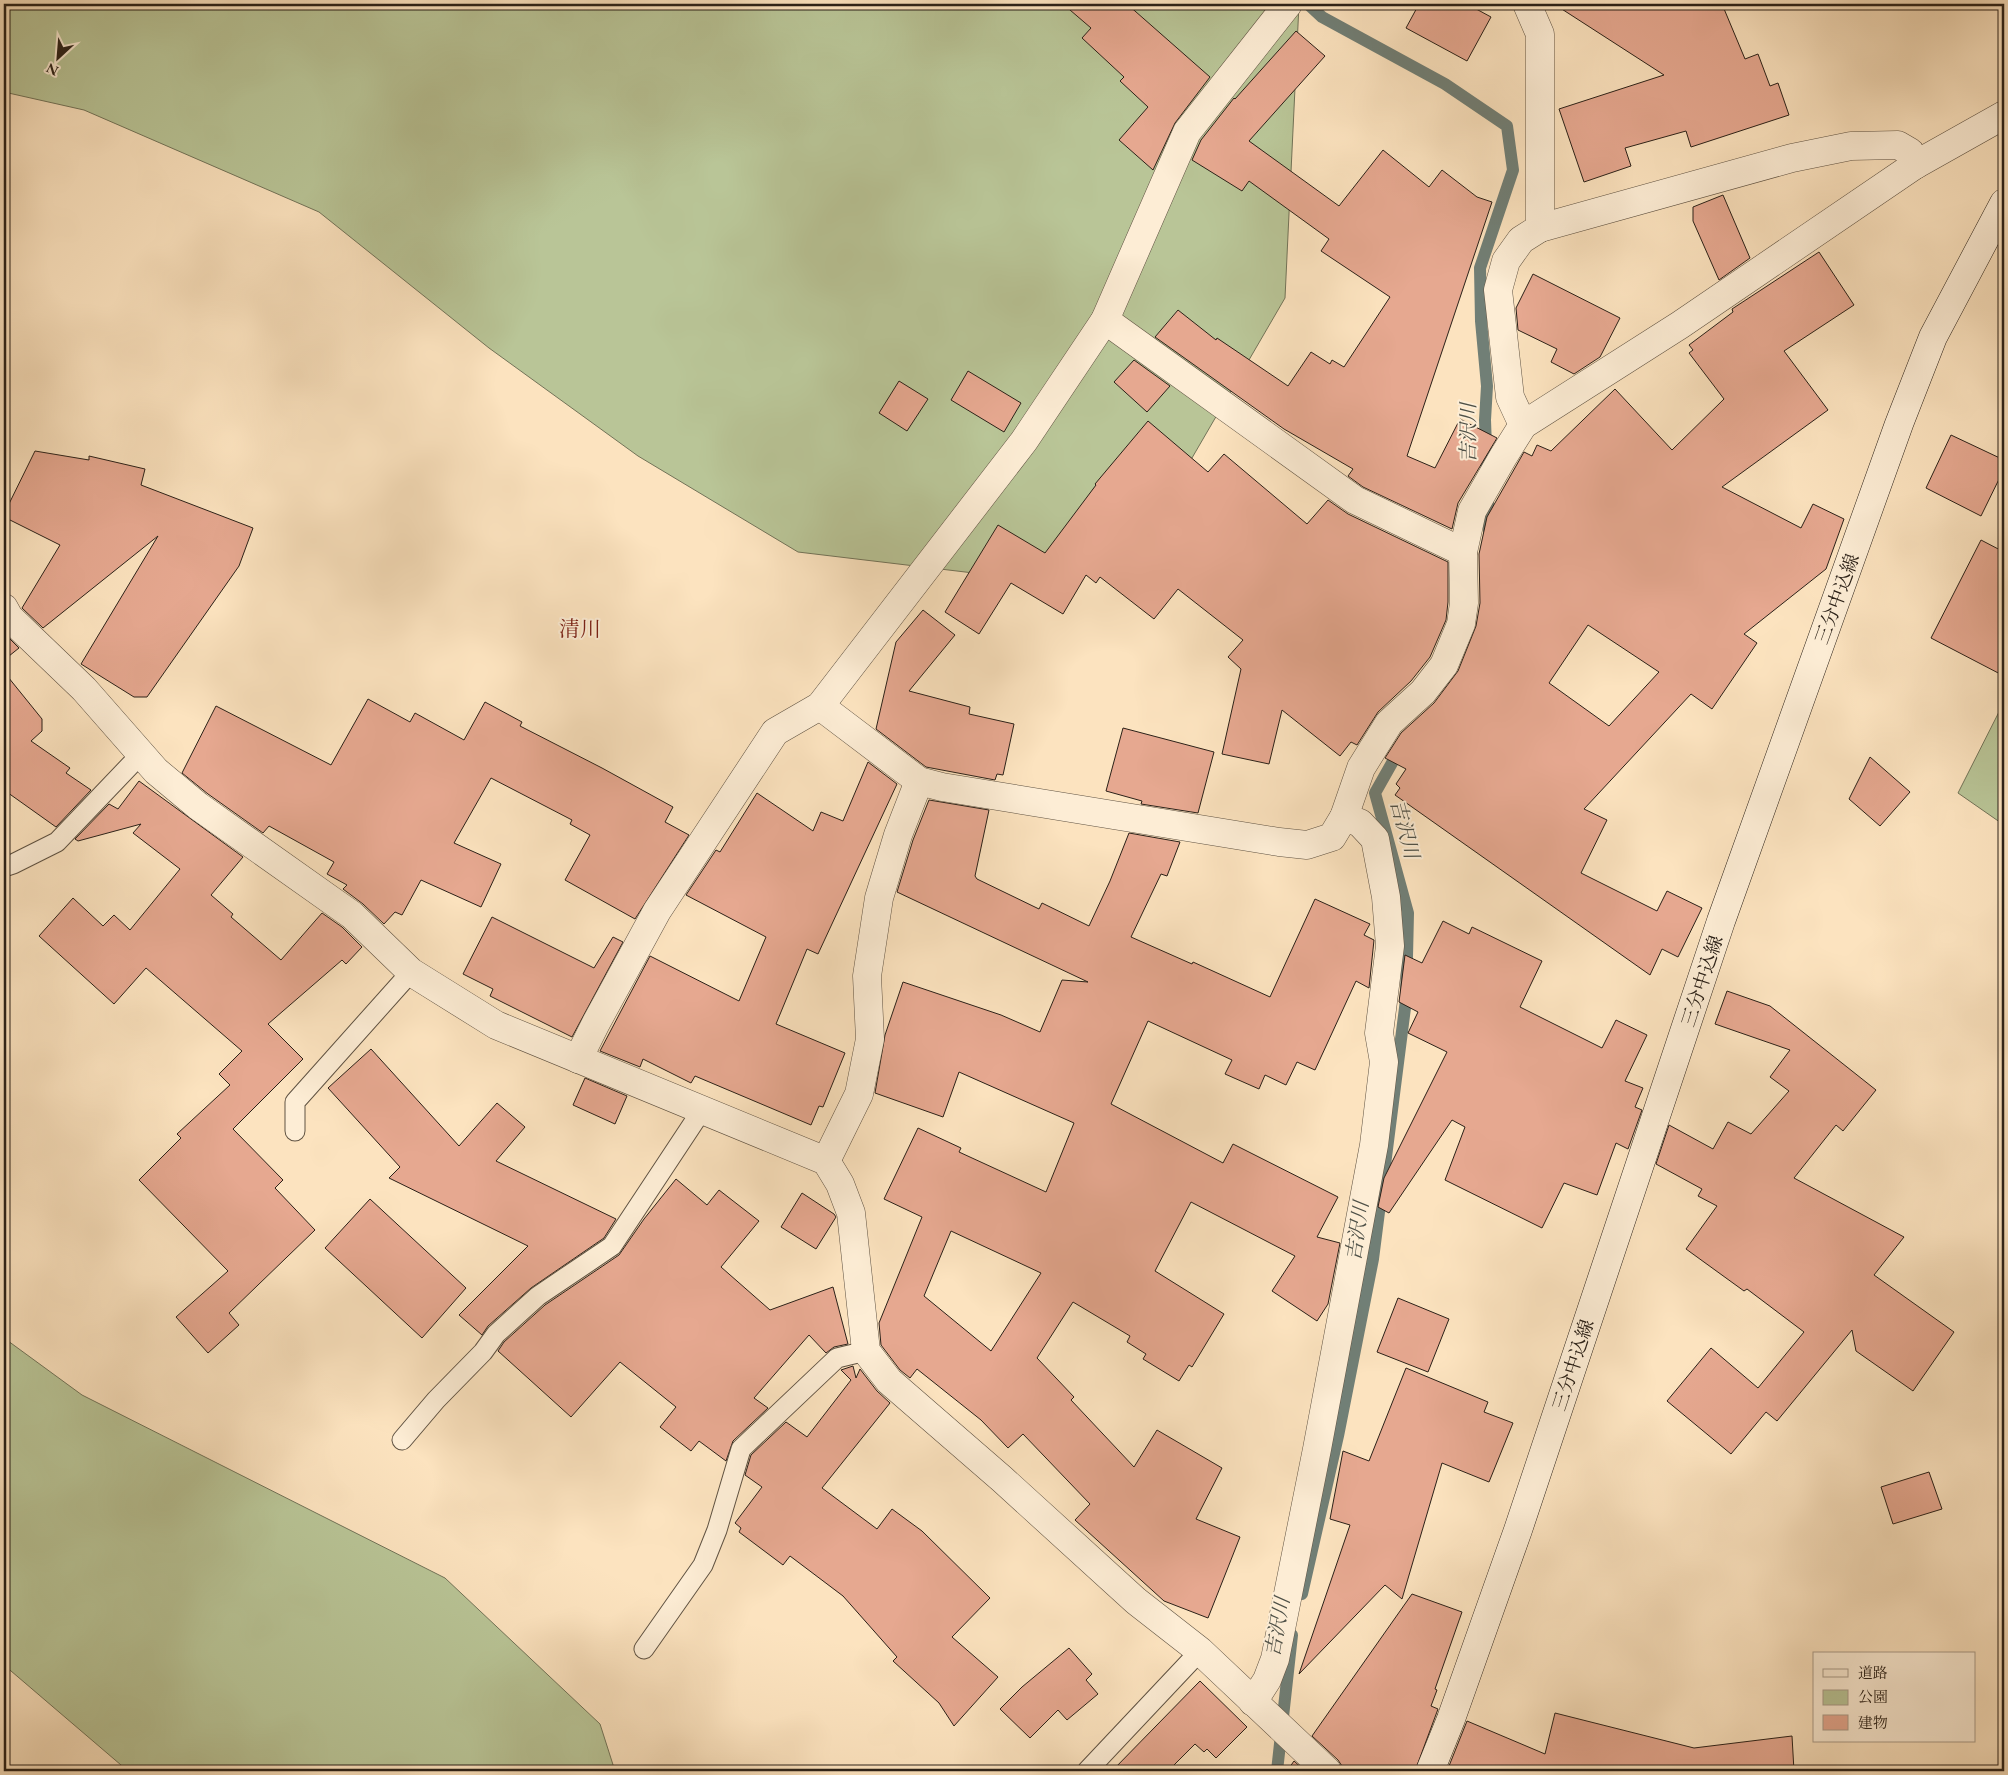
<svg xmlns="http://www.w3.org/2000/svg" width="2008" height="1775" font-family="'EB Garamond','Noto Serif JP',serif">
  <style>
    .green { fill: #b9c597; stroke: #727358 }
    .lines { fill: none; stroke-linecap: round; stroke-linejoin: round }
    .stream { stroke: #717f76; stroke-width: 12 }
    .building { fill: #e6a890; stroke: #2b2118; fill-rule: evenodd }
    .service-casing { stroke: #5f5242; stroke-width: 21 }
    .minor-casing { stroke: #5f5242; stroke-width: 29 }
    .secondary-casing { stroke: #2b2118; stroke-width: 29 }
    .service { stroke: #fdedd5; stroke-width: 19 }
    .minor { stroke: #fdedd5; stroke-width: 28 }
    .secondary { stroke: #fdedd5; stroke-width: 28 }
    .labels { text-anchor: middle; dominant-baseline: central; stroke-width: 4; stroke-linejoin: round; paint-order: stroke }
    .street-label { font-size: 19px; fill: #2b2118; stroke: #fdedd5 }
    .water-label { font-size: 20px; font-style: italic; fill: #4e5047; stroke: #fdedd5 }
    .quarter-label { font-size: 21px; fill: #7a1f14; stroke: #fdedd5 }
  </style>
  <rect width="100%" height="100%" fill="#fce3bf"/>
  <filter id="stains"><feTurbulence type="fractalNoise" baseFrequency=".004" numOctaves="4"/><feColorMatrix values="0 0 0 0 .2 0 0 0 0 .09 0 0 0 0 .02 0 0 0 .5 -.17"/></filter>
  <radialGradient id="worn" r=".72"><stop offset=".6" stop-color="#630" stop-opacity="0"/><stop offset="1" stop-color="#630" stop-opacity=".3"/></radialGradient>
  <g class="green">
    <path d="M4,4H1299L1285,298L1178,482L1007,577L798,552L638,456L489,348L319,212L84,110L4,92Z"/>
    <path d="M2004,702V825L1958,793Z"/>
    <path d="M4,1338L82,1395L445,1578L600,1724L615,1771H128L4,1665Z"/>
  </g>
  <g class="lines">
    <g class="stream">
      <path d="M1308,4L1322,17L1445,84L1507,126L1513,170L1480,268L1481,321L1487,386L1485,420L1489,531"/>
      <path d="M1302,1594L1338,1436L1373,1259L1406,1000L1408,913L1375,793L1401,747"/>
      <path d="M1277,1771L1292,1635"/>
    </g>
  </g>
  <g class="building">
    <path d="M1063,4H1127L1210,77L1175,123L1153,170L1119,140L1148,107L1120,81L1124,77L1082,38L1091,28Z"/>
    <path d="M1419,4H1467L1491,17L1467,61L1406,28Z"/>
    <path d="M1554,4H1722L1745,59L1758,54L1770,86L1778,83L1789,115L1691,147L1686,131L1625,148L1631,166L1584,182L1559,109L1664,75Z"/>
    <path d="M1296,31L1325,56L1249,141L1339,206L1383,150L1429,187L1442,170L1477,197L1492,202L1407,456L1435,468L1460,419L1497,438L1458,503L1452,529L1363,487L1348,476L1353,469L1284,429L1155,337L1178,310L1216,340L1217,338L1288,386L1311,352L1330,364L1332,360L1344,367L1390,297L1321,251L1329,239L1249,181L1242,191L1192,160L1201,140L1234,98L1235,99Z"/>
    <path d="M1723,195L1750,258L1719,280L1693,221V207Z"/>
    <path d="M1819,252L1854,305L1784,351L1828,410L1722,487L1801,528L1813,504L1844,519L1826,569L1744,634L1757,643L1712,709L1691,694L1584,809L1607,820L1581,873L1657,911L1667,891L1702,908L1678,957L1662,949L1650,975L1395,795L1400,788L1396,784L1406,769L1385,758L1401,733L1434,703L1458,671L1476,626L1480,603L1479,554L1487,517L1524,452L1532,456L1537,445L1551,451L1615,389L1672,450L1724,399L1689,353L1693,350L1689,345L1733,312L1732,309ZM1588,625L1659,672L1609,726L1549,683Z"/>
    <path d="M1533,274L1620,318L1600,357L1574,374L1551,362L1557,349L1518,330L1516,308Z"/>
    <path d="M1134,360L1170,386L1147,412L1114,382Z"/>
    <path d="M968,371L1021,403L1004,432L951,400Z"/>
    <path d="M899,381L928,399L907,431L879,413Z"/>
    <path d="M1148,421L1208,472L1224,454L1307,524L1328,500L1348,514L1448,562V602L1446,620L1430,657L1411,681L1378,712L1357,745L1351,742L1340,756L1282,710L1269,764L1222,754L1241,669L1228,657L1243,640L1178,589L1154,619L1100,577L1096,583L1086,575L1063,614L1011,583L979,634L945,612L998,525L1045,553L1096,485L1095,484Z"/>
    <path d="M1951,435L2004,460V469L1981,516L1926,488Z"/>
    <path d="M35,451L89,460V456L145,469L141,485L253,528L239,566L147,697H134L81,664L158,536L43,628L22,608L60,545L4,517V514Z"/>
    <path d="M1981,540L2004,552V676L1931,638Z"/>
    <path d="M923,610L955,635L909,691L970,707L969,714L1014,724L1003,775L997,774L995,780L926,767L876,729L896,642Z"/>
    <path d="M6,635L19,648L4,660V638Z"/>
    <path d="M4,672L42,719V731L31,741L70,768L66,773L91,790L56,827L4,790Z"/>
    <path d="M368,699L410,722L415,713L464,740L485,702L522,722L520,726L602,768L673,807L665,822L689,835L635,919L565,880L590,835L570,824L572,820L491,778L454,843L501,864L481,907L421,880L402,915L395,912L384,924L363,904L343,889L347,885L327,874L334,862L269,826L263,833L208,794L182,773L216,706L331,765Z"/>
    <path d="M1123,728L1214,752L1198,813L1141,804L1142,801L1106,791Z"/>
    <path d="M1870,757L1910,792L1880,826L1849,799Z"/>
    <path d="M868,762L897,784L818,954L807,949L776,1024L845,1053L823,1107L819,1106L811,1125L695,1076L691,1083L643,1059L640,1067L600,1051L650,956L739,1001L766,937L686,895L716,850L720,852L757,793L813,831L821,812L843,821Z"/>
    <path d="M139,781L243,857L211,895L233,914L231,917L281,960L322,913L342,927L362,947L346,964L342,960L268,1024L303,1059L233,1129L283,1180L275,1188L315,1230L229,1313L239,1325L208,1353L176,1317L228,1271L139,1180L181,1138L177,1134L230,1085L219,1074L242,1051L146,968L114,1004L39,936L73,898L103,926L114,915L130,930L180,869L133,833L141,824L78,841L75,839L109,804L118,809Z"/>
    <path d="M929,800L989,810L975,876L977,879L1039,909L1042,903L1089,926L1110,881L1129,833L1180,842L1167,876L1161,874L1131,937L1192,964L1193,962L1270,997L1315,899L1370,924L1364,935L1374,940L1369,988L1356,981L1315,1070L1297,1062L1286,1085L1265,1075L1259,1089L1225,1074L1232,1060L1148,1021L1111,1104L1223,1163L1233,1144L1338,1197L1317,1237L1340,1243L1328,1304L1317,1321L1272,1291L1295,1256L1191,1202L1155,1271L1224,1314L1192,1367L1189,1365L1179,1381L1143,1359L1146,1354L1127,1342L1130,1336L1073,1302L1037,1358L1074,1397L1071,1400L1134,1467L1157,1430L1222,1468L1196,1519L1240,1537L1208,1618L1164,1601L1075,1520L1090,1504L1023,1434L1008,1448L981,1420L917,1369L910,1378L900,1370L881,1345L879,1323L922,1217L884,1199L918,1128L961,1148L959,1152L1046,1192L1074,1123L959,1072L943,1117L875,1093L885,1035L903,982L1001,1015L1040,1032L1062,980L1088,982L897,892L913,840ZM951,1231L1041,1273L991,1351L924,1296Z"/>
    <path d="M492,917L594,968L613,937L623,942L572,1037L490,996L493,989L463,974Z"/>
    <path d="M1443,921L1469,934L1472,927L1542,961L1520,1007L1602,1048L1616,1020L1647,1035L1625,1081L1643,1088L1635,1107L1642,1110L1628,1149L1616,1143L1597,1195L1564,1183L1542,1228L1445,1180L1465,1127L1452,1120L1389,1213L1378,1207L1384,1178L1447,1052L1408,1033L1418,1012L1399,1002L1405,955L1422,963Z"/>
    <path d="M1727,991L1770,1006L1876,1090L1843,1131L1836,1125L1794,1178L1904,1237L1874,1275L1954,1332L1913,1391L1856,1351L1852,1330L1777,1421L1766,1412L1731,1454L1667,1401L1711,1348L1758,1388L1804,1332L1747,1289L1744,1291L1686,1249L1717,1206L1698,1196L1702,1189L1656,1164L1669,1125L1713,1149L1728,1122L1751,1134L1789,1091L1770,1077L1790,1050L1715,1024Z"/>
    <path d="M371,1049L459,1146L497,1103L525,1127L496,1161L616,1219L604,1238L531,1288L488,1326L482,1335L459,1315L528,1246L389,1178L400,1167L328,1088Z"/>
    <path d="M585,1078L627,1096L615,1124L573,1105Z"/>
    <path d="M676,1179L707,1205L719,1190L759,1221L721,1267L770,1310L833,1287L848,1344L834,1347L826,1353L809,1335L754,1398L768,1408L733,1441L726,1461L699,1441L691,1451L660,1427L676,1407L620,1362L571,1417L498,1351L504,1342L545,1305L619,1255L644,1219Z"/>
    <path d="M802,1193L834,1214L836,1217L816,1249L781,1227Z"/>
    <path d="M370,1199L466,1288L422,1338L325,1248Z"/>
    <path d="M1398,1298L1449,1319L1428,1372L1377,1352Z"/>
    <path d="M853,1366L856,1378L860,1369L877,1391L890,1403L822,1488L877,1529L892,1509L922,1531L990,1598L952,1637L998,1677L954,1726L939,1703L893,1661L897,1657L843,1596L790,1556L783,1565L739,1532L741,1528L735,1523L762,1487L745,1475L751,1455L786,1422L807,1437L851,1380L841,1370Z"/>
    <path d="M1406,1368L1488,1402L1484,1412L1513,1423L1489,1482L1442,1463L1402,1599L1385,1585L1299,1674L1350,1525L1330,1519L1343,1451L1369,1461Z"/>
    <path d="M1929,1472L1942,1509L1893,1524L1881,1487Z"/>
    <path d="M1412,1594L1462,1612L1435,1689L1437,1690L1431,1706L1438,1709L1415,1771H1342V1766L1338,1760L1312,1736Z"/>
    <path d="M1069,1648L1092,1674L1086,1680L1098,1694L1067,1720L1058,1710L1030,1738L1000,1709L1022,1687Z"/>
    <path d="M1200,1681L1247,1727L1216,1758L1207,1749L1204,1752L1195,1744L1168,1771H1112Z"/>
    <path d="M1555,1713L1694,1748L1792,1736L1794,1771H1447L1467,1721L1545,1754Z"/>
    <path d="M1294,1761L1305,1771H1287Z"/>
  </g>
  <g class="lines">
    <g class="service-casing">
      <g id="service">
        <path d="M4,867L13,864L57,842L141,754"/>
        <path d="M295,1131V1102L411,972"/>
        <path d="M402,1440L436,1400L483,1352L496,1334L538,1296L612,1246L702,1110"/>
        <path d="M644,1649L703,1565L717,1530L741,1449L837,1358L866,1351"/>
        <path d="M1087,1771L1200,1651"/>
      </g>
    </g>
    <g class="minor-casing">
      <g id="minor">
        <path d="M1527,4L1540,34V228"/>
        <path d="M1105,320L1355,500L1463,552"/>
        <path d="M1523,425L1510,397L1498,290L1506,261L1521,240L1540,228L1792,158L1851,146L1898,145L1910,152L1915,165"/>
        <path d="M4,608L9,617L84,689L156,771L198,806L352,915L411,972L496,1025L826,1161L840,1184L851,1213L866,1351L889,1381L1002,1479L1136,1601L1200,1651L1327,1771"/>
        <path d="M820,706L919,781L942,787L1279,842L1307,845L1332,837L1344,817L1361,768L1389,723L1423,692L1444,665L1461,624L1464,603L1463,552L1472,511L1503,457L1523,425L1680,325L1915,165L2004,115"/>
        <path d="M578,1059L596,1023L657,911L775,732L820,706L1024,441L1105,320L1187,132L1288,4"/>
        <path d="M826,1161L859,1094L870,1039L867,976L879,898L898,835L919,781"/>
        <path d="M1253,1702L1267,1680L1275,1659L1317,1449L1374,1145L1384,1062L1379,1033L1390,946L1386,897L1375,839L1360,823L1344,817"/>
      </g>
    </g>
    <g class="secondary-casing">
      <path id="secondary" d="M1430,1771L1451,1719L1518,1530L1721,921L1899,424L1933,337L2004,203"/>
    </g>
    <use href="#service" class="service"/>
    <use href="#minor" class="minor"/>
    <use href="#secondary" class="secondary"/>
  </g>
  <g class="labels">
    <g class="street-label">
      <text transform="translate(1837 599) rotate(-70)">三分中込線</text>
      <text transform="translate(1702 981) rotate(-72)">三分中込線</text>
      <text transform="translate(1573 1365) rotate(-72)">三分中込線</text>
    </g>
    <g class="water-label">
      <text transform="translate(1468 433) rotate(-90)">吉沢川</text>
      <text transform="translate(1405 829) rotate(75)">吉沢川</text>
      <text transform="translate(1357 1231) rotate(-82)">吉沢川</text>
      <text transform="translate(1277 1627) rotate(-80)">吉沢川</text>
    </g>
    <g class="quarter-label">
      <text x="580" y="628">清川</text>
    </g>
  </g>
  <rect width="2008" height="1775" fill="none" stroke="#fce3bf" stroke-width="20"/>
  <rect x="5" y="5" width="1998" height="1765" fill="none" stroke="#2b2118" stroke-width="2.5"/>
  <rect x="10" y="10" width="1988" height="1755" fill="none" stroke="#2b2118"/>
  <rect x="1813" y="1652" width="162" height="90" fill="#fdedd5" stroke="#a99b89"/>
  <rect x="1823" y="1669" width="25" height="8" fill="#fdedd5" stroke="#a99b89"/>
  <text x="1858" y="1678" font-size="15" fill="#2b2118">道路</text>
  <rect x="1823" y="1690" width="25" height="15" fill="#b9c597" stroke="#a99b89"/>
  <text x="1858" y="1702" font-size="15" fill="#2b2118">公園</text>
  <rect x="1823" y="1715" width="25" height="15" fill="#e6a890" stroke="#a99b89"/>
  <text x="1858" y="1728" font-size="15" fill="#2b2118">建物</text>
  <g transform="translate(58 58) rotate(206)" stroke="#fdedd5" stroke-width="4" paint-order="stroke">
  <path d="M0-4L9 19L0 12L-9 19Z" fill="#2b2118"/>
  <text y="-8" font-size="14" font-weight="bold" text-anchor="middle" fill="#2b2118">N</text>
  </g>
  <rect width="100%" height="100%" filter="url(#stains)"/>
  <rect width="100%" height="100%" fill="url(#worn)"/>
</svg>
